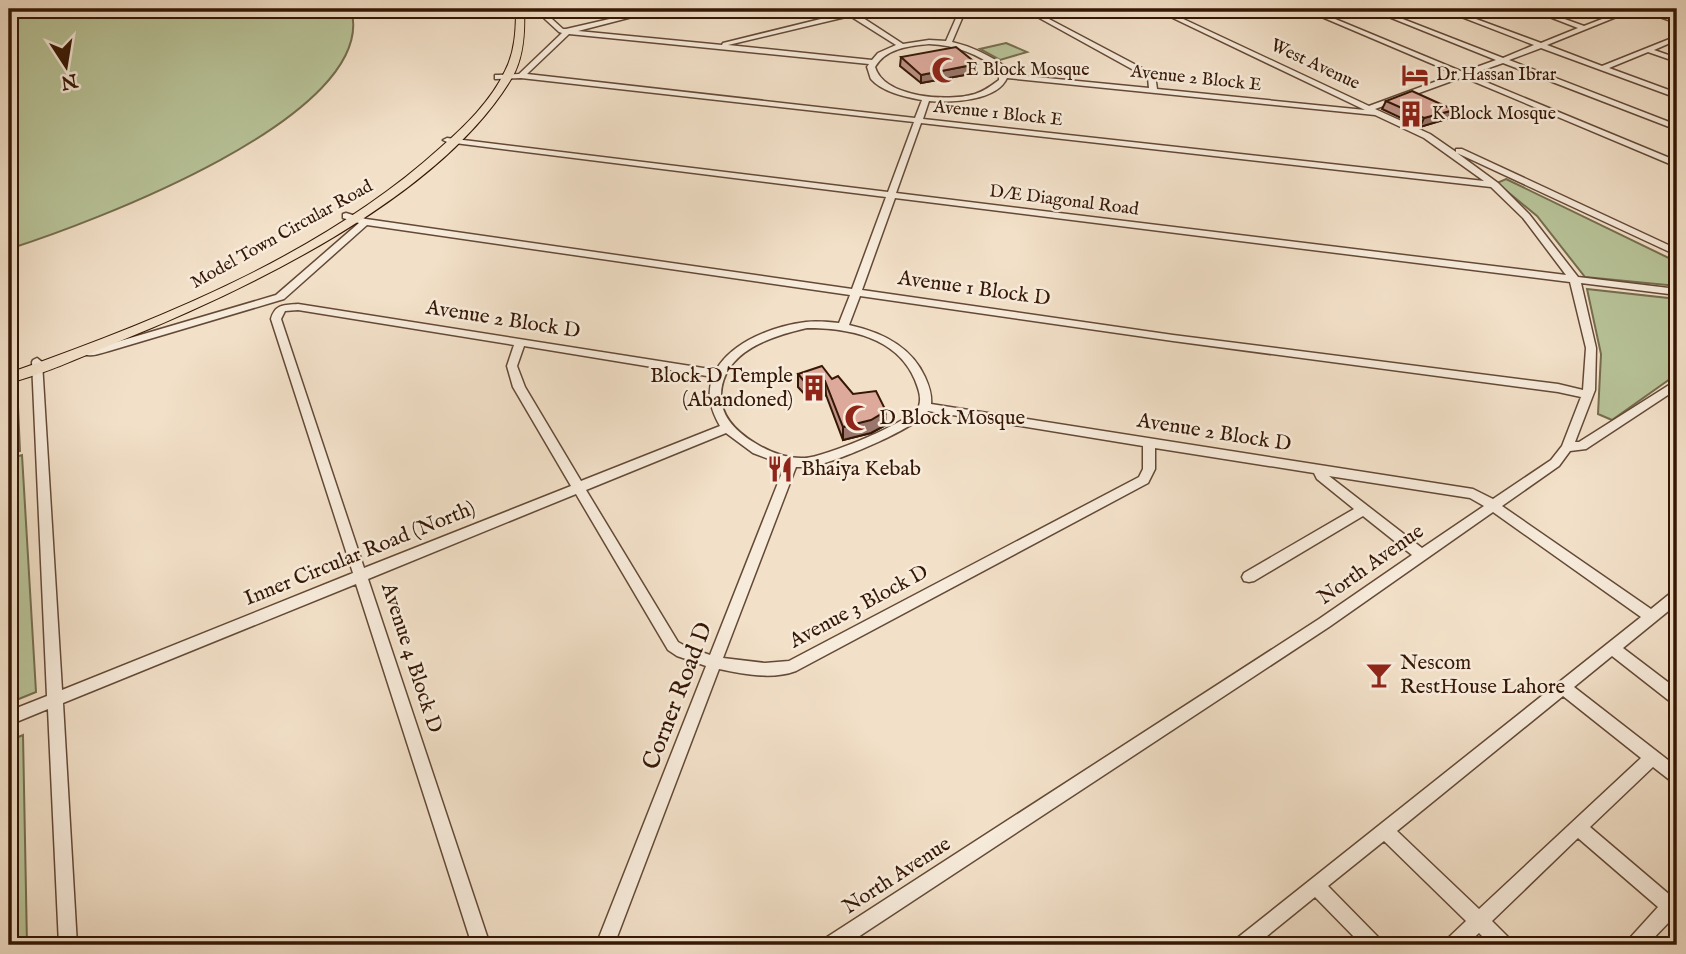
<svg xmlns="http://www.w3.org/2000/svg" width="1686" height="954" font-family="'IM FELL English',serif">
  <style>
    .green { fill: #b8c398; stroke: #766d4e; stroke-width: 2 }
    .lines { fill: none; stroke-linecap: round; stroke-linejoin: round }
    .minor-casing { stroke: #644936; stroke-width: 3 }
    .major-casing { stroke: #351705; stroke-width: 2 }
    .minor { fill: #f7ebdb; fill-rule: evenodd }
    .major { fill: #f2e0c8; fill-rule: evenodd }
    .wall { fill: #bd9185; stroke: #351705; stroke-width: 2 }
    .shaded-wall { fill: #9a766c; stroke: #351705; stroke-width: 2 }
    .building { fill: #dca99b; stroke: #351705; stroke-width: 2 }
    .labels { text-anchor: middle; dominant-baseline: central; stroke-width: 5; stroke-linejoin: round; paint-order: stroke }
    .far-street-label { font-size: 18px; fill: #351705; stroke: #f7ebdb }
    .far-poi-label { font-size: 18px; fill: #351705; stroke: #f7ebdb; text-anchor: start }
    .street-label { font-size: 21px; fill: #351705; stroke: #f7ebdb }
    .poi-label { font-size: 21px; fill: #351705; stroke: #f7ebdb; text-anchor: start }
    .near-street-label { font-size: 24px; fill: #351705; stroke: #f7ebdb }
  </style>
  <rect width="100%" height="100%" fill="#f2e0c8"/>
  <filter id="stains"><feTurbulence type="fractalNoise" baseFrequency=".00286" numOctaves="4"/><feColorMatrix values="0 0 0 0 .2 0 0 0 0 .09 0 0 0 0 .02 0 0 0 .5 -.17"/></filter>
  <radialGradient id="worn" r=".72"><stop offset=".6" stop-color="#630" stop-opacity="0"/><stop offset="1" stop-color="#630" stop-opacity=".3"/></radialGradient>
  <g class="green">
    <path d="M9,9H351C382,116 85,225 9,249Z"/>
    <path d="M1006,43L1027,52L1000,60L980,49Z"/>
    <path d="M1506,179L1677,262V286L1585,277L1537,216L1497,183Z"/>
    <path d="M1587,289L1677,299V374L1612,420L1598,414L1601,354Z"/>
    <path d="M17,385L20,451L9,454V387Z"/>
    <path d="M22,455L36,692L9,703V459Z"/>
    <path d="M23,735L27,945H9V741Z"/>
  </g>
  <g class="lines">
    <g class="minor-casing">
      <g id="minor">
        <path d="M534,9H541L563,29H566L653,9H663L578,31L722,45L723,43L845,13L844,11L847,9L852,11L873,9L857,14L903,44L929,40L946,41L960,9H966L952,42C973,47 989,55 1006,67L1007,74L1149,88L1148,78L1023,9H1030L1155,75L1157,89L1365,110L1154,9H1162L1369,106L1456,74L1303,9H1311L1463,72L1496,60L1369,9H1377L1503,58L1534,45L1441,9H1449L1541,43L1578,28L1529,9H1537L1584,26L1628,9H1636L1547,45L1602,66L1677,36V40L1654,50L1677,58V62L1648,52L1609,68L1677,93V98L1541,48L1509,60L1677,125V130L1503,63L1469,75L1677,161V167L1463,77L1375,109L1430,134L1456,152V149H1462L1677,249V255L1674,254L1457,153L1498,183L1529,214L1578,277L1677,289V295L1581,283L1596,348L1595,390L1575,442H1579L1677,380V389L1586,449L1570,451L1559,466L1502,506L1651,609L1672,592L1677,590V604L1623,648L1677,689V705L1672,703L1612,656L1574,687L1677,767V783L1671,781L1653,767L1590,827L1677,901V921L1672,919L1647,945H1626L1629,939L1658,907L1578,838L1492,921L1510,939L1513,945H1491L1479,933L1466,945H1444L1447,939L1466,921L1384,841L1328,886L1380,939L1383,945H1362L1315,897L1256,945H1233L1236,939L1641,617L1493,512L1329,627L846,945H821L824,939L1319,619L1412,555L1363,516L1254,581L1249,582L1244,581L1242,577L1244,573L1354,509L1317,479L1314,473L1155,448V469L1148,483L796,671C772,680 743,674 719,669L614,945H596L706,666L677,656L668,650L576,494L368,579L490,945H472L356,584L63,703L77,945H59L48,709L9,725V711L47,696L32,362L33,360L37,358L42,362L62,690L353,573L271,319C275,304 284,305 298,304L716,370C733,341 774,326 806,322C817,321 829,322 839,323L850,295L367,225L284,299L109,351C98,354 87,359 78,351L79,349H89L103,346L276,295L359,223L343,218V214L346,213L366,219L852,289L886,197L447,142L443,140L447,138L888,192L914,122L521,78L495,79V75H498L519,74L562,33L559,32ZM850,16L896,45L878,53L872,60L728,45ZM569,34L869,64L867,67C868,69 870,77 871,79C882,92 906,97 922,100L915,118L527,74ZM929,44C956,45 978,54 999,70V80C991,86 984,91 975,94C949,102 884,98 875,67C886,48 909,46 929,44ZM1007,78L1375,115L1424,138L1484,181L923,119L929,101C951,103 997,101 1007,78ZM921,123L1491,187L1523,218L1566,275L896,193ZM895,198L1570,282L1586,348L1583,390L1558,384L1173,335L862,290ZM860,296L1173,341L1558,392L1581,397L1562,446L1551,460L1493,499L1473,489L931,404C932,394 929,386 925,377C911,346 881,332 849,325ZM298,310L514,345L507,366L513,387L571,486L364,568L281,319L285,311ZM807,328C849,328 897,337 915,380C918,388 922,397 919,406C914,421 822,458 805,458C787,459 771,453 755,443C737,432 720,417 721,394C723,351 772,336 807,328ZM524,346L713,377C706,394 711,410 720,426L581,481L525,387L517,366ZM928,411L1143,446V469L1139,477L789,661L765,663L723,658L796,467C802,467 807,467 813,466C836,462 915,429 928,411ZM726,433L753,453L785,465L710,655L687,647L678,642L586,490ZM1329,476L1470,498L1484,506L1422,548ZM1563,696L1641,758L1479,909L1397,831Z"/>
        <path d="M1637,9H1646L1677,19V23Z"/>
      </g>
    </g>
    <g class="major-casing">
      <path id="major" d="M516,9H524C525,31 524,56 513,76C441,199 242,292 113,344C79,358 44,374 9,383V373C157,321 322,255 440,148C464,127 491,101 505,71C515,52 516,30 516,9Z"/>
    </g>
    <use href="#minor" class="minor"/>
    <use href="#major" class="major"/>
  </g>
  <g class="wall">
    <path d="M901,57L977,64L976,73L921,83L900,66Z"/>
    <path d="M1386,101L1454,110L1450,118L1420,127L1382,109Z"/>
    <path d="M798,374L832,379L853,394L886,411V425L871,433L843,440L826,395L810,400L798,387Z"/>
  </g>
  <g class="shaded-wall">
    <path d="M977,64L976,73L921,83V75Z"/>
    <path d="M1454,110L1450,118L1420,127L1424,118Z"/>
    <path d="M825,381L826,395L810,400L809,387Z"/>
    <path d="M886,411V425L871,433L843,440V427Z"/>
  </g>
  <g class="building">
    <path d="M956,47L977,64L921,75L901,57Z"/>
    <path d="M1412,91L1454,110L1424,118L1386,101Z"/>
    <path d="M822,366L832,379L838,376L853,394L876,391L886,411L871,420L843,427L825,381L809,387L798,374Z"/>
  </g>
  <defs>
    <g id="mosque-bare" transform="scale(2.1)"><path d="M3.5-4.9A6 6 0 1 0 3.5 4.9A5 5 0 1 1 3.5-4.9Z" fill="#8f2418" stroke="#f7ebdb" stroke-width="2.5" paint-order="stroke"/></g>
    <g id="hotel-bare" transform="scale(2.1)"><path d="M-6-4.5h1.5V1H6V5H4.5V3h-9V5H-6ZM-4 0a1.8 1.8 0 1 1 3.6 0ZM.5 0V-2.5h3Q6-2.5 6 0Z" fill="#8f2418" stroke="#f7ebdb" stroke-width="2.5" paint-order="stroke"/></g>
    <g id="building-bare" transform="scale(2.1)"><path d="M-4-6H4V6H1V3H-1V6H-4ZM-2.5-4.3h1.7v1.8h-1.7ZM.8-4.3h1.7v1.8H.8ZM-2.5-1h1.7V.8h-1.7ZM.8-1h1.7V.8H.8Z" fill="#8f2418" stroke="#f7ebdb" stroke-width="2.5" paint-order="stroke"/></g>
    <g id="restaurant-bare" transform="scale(2.1)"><path d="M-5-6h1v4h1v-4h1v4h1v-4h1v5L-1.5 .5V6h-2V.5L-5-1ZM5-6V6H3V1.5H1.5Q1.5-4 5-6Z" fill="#8f2418" stroke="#f7ebdb" stroke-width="2.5" paint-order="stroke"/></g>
    <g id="bar-bare" transform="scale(2.1)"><path d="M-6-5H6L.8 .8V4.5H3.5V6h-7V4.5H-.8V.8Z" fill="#8f2418" stroke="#f7ebdb" stroke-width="2.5" paint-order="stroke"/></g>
  </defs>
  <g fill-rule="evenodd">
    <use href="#mosque-bare" x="945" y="70"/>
    <use href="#hotel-bare" x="1415" y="75"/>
    <use href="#building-bare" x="1411" y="114"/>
    <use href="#building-bare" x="814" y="388"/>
    <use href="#mosque-bare" x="858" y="418"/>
    <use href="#restaurant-bare" x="780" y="469"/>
    <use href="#bar-bare" x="1379" y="675"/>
  </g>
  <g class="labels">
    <g class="far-street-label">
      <text transform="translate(1315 65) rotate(25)">West Avenue</text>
      <text transform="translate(1196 79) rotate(6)">Avenue 2 Block E</text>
      <text transform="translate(998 114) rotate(6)">Avenue 1 Block E</text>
      <text transform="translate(1064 201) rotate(7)">D/E Diagonal Road</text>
      <text transform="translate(282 235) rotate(-29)">Model Town Circular Road</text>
    </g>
    <g class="far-poi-label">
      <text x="966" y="70">E Block Mosque</text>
      <text x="1436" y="75">Dr Hassan Ibrar</text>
      <text x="1432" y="114">K Block Mosque</text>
    </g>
    <g class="street-label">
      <text transform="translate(974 289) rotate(8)">Avenue 1 Block D</text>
      <text transform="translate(503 320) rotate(9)">Avenue 2 Block D</text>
      <text transform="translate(1214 433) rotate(9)">Avenue 2 Block D</text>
      <text transform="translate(360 554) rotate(-22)">Inner Circular Road (North)</text>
      <text transform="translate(1371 565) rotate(-35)">North Avenue</text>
      <text transform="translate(859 607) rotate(-28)">Avenue 3 Block D</text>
      <text transform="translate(411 658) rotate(72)">Avenue 4 Block D</text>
      <text transform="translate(897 876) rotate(-33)">North Avenue</text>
    </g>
    <g class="poi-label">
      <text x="793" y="376" text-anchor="end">Block D Temple<tspan x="793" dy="24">(Abandoned)</tspan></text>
      <text x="879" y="418">D Block Mosque</text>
      <text x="801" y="469">Bhaiya Kebab</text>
      <text x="1400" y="663">Nescom<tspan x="1400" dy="24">RestHouse Lahore</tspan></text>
    </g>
    <g class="near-street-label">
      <text transform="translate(678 696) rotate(-69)">Corner Road D</text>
    </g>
  </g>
  <rect width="1686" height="954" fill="none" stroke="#f2e0c8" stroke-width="35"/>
  <rect x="10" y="10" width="1665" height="933" fill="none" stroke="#351705" stroke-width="3.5"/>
  <rect x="18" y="18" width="1651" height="919" fill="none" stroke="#351705" stroke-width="2"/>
  <g transform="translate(66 66) rotate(168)" stroke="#f7ebdb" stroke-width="5" paint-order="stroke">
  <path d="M0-5L12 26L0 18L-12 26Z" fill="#351705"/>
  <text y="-10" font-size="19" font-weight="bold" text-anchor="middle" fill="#351705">N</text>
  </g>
  <rect width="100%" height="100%" filter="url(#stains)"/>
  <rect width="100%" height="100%" fill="url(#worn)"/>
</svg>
